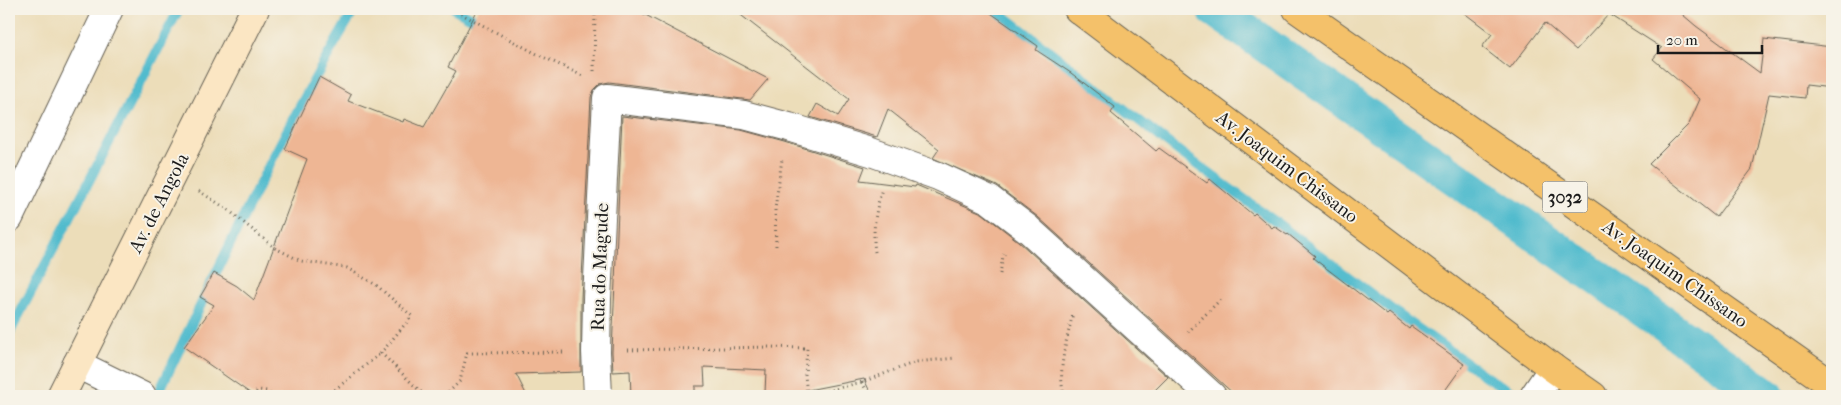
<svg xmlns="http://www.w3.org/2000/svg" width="1841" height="405" font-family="'IM FELL French Canon',serif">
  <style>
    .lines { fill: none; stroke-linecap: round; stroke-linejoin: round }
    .stream { stroke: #51bbcd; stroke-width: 10 }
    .canal { stroke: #51bbcd; stroke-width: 36 }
    .building { fill: #eeb694 }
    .street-casing { stroke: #656053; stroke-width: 30 }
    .secondary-casing { stroke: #656053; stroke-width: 30 }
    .primary-casing { stroke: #656053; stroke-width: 30 }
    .path { stroke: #656053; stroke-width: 3; stroke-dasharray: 1 4; stroke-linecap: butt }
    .street { stroke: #fff; stroke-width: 28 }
    .secondary { stroke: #fbe6c3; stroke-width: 28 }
    .primary { stroke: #f4c16a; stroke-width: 28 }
    .labels { text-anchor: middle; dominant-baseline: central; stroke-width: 4; stroke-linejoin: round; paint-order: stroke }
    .shield { fill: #f7f3e8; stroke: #5e5c59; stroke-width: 1 }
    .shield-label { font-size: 18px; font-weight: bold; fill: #1c1c1c }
    .street-label { font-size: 19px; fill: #1c1c1c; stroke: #f7f3e8 }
  </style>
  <rect width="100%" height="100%" fill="#f7f3e8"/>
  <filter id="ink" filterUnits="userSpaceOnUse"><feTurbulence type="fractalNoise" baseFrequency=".02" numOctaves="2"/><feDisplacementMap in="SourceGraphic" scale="10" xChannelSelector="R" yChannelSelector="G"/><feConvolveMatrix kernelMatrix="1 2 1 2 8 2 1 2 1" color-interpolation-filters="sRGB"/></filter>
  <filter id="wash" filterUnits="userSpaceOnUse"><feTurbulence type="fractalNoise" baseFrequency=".0096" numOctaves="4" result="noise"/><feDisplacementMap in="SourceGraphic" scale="20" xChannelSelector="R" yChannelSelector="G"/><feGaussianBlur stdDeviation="1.12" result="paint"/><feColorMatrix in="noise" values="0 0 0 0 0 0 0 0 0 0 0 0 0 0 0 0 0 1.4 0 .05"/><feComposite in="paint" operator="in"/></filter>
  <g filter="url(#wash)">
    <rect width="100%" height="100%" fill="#ecddb9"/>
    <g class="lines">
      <g class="stream">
        <path d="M455,9L483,24"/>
        <path d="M995,9L1181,153L1273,220L1395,312L1488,378L1519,396"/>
        <path d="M9,334L179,9"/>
        <path d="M157,396C220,266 280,133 355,9"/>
      </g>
      <path class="canal" d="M1214,9L1767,396"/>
    </g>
    <g id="blocks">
      <g class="building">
        <path d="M478,9H634L768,79L750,100L609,82L600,84L594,90L591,97L581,298V372L516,374L527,396H254L184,347L214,305L200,297L214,273L237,286L254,300L307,159L285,149L319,77L351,95L348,101L403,122L404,119L424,127L456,71L448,67Z"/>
        <path d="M733,9H985L1038,46L1036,50L1071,73L1115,107L1111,113L1156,151L1159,148L1207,183L1210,179L1253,215L1255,213L1272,228L1274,226L1287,235L1288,234L1315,256L1313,258L1387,315L1389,313L1409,329L1411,326L1464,364L1441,396H1236L1038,217L997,186L933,158L939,149L888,109L877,137L810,117L817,104L838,116L849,99Z"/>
        <path d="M1459,9H1676L1696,26L1760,73L1764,39L1832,47V88L1806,85L1805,98L1769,94L1752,169L1716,217L1649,164L1689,124L1700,99L1653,59L1662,48L1609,14L1576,50L1545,23L1510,69L1482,47L1492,34Z"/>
        <path d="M622,116L741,130L785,142L865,167L860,180L915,187L916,185L982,213L1018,241L1168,377L1149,396H872L864,379L803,391V396H767V393H765L766,370L704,367L705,386H695V396H631L630,371L613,372L612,352Z"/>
      </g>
    </g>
  </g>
  <g filter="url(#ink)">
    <use href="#blocks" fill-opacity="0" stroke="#656053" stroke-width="1"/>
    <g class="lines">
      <g class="street-casing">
        <g id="street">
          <path d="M9,218L109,9"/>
          <path d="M77,364L142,396"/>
          <path d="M598,396L596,352L597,299L607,98L744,115L789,127L871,152L938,176L990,200L1028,229L1212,396"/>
          <path d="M1534,396L1553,368"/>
        </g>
      </g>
      <g class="secondary-casing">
        <path id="secondary" d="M61,396L255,9"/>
      </g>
      <g class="primary-casing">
        <g id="primary">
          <path d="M1078,9L1553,368L1593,396"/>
          <path d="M1297,9L1832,385"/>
        </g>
      </g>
      <g class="path">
        <path d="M452,9L537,54L585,77"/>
        <path d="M594,71L595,9"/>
        <path d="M199,191L227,209L275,248L301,261L347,268L376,285L412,316L381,353L425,396"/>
        <path d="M776,246L775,209L782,159"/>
        <path d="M875,252C872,230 876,209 882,189"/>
        <path d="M1000,274L1003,256L1006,251"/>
        <path d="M1188,332L1222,298"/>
        <path d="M628,350L769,347L807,348L805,375L807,396"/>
        <path d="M862,382L869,396"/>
        <path d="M253,396L258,390L267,391L272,396"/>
        <path d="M327,396L381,353"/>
        <path d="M445,396L460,381L467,353L565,352"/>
        <path d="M807,396L862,382L916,362L956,358"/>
        <path d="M1064,396C1057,369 1067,340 1073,313"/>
      </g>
      <use href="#street" class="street"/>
      <use href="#secondary" class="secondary"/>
      <use href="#primary" class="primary"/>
    </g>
  </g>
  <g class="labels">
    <rect class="shield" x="1542.5" y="181.5" width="45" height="31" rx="4"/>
    <g class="shield-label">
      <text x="1565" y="197">3032</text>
    </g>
    <g class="street-label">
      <text transform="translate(1287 167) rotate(37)">Av. Joaquim Chissano</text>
      <text transform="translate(159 203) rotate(-63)">Av. de Angola</text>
      <text transform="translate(600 267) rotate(-88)">Rua do Magude</text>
      <text transform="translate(1675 274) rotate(35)">Av. Joaquim Chissano</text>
    </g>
  </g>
  <rect width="1841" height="405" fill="none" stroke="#f7f3e8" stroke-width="30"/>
  <path d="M1658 45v8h104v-8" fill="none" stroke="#1c1c1c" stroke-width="2.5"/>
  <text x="1666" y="45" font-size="15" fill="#1c1c1c" stroke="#f7f3e8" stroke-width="4" paint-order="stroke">20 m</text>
</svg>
